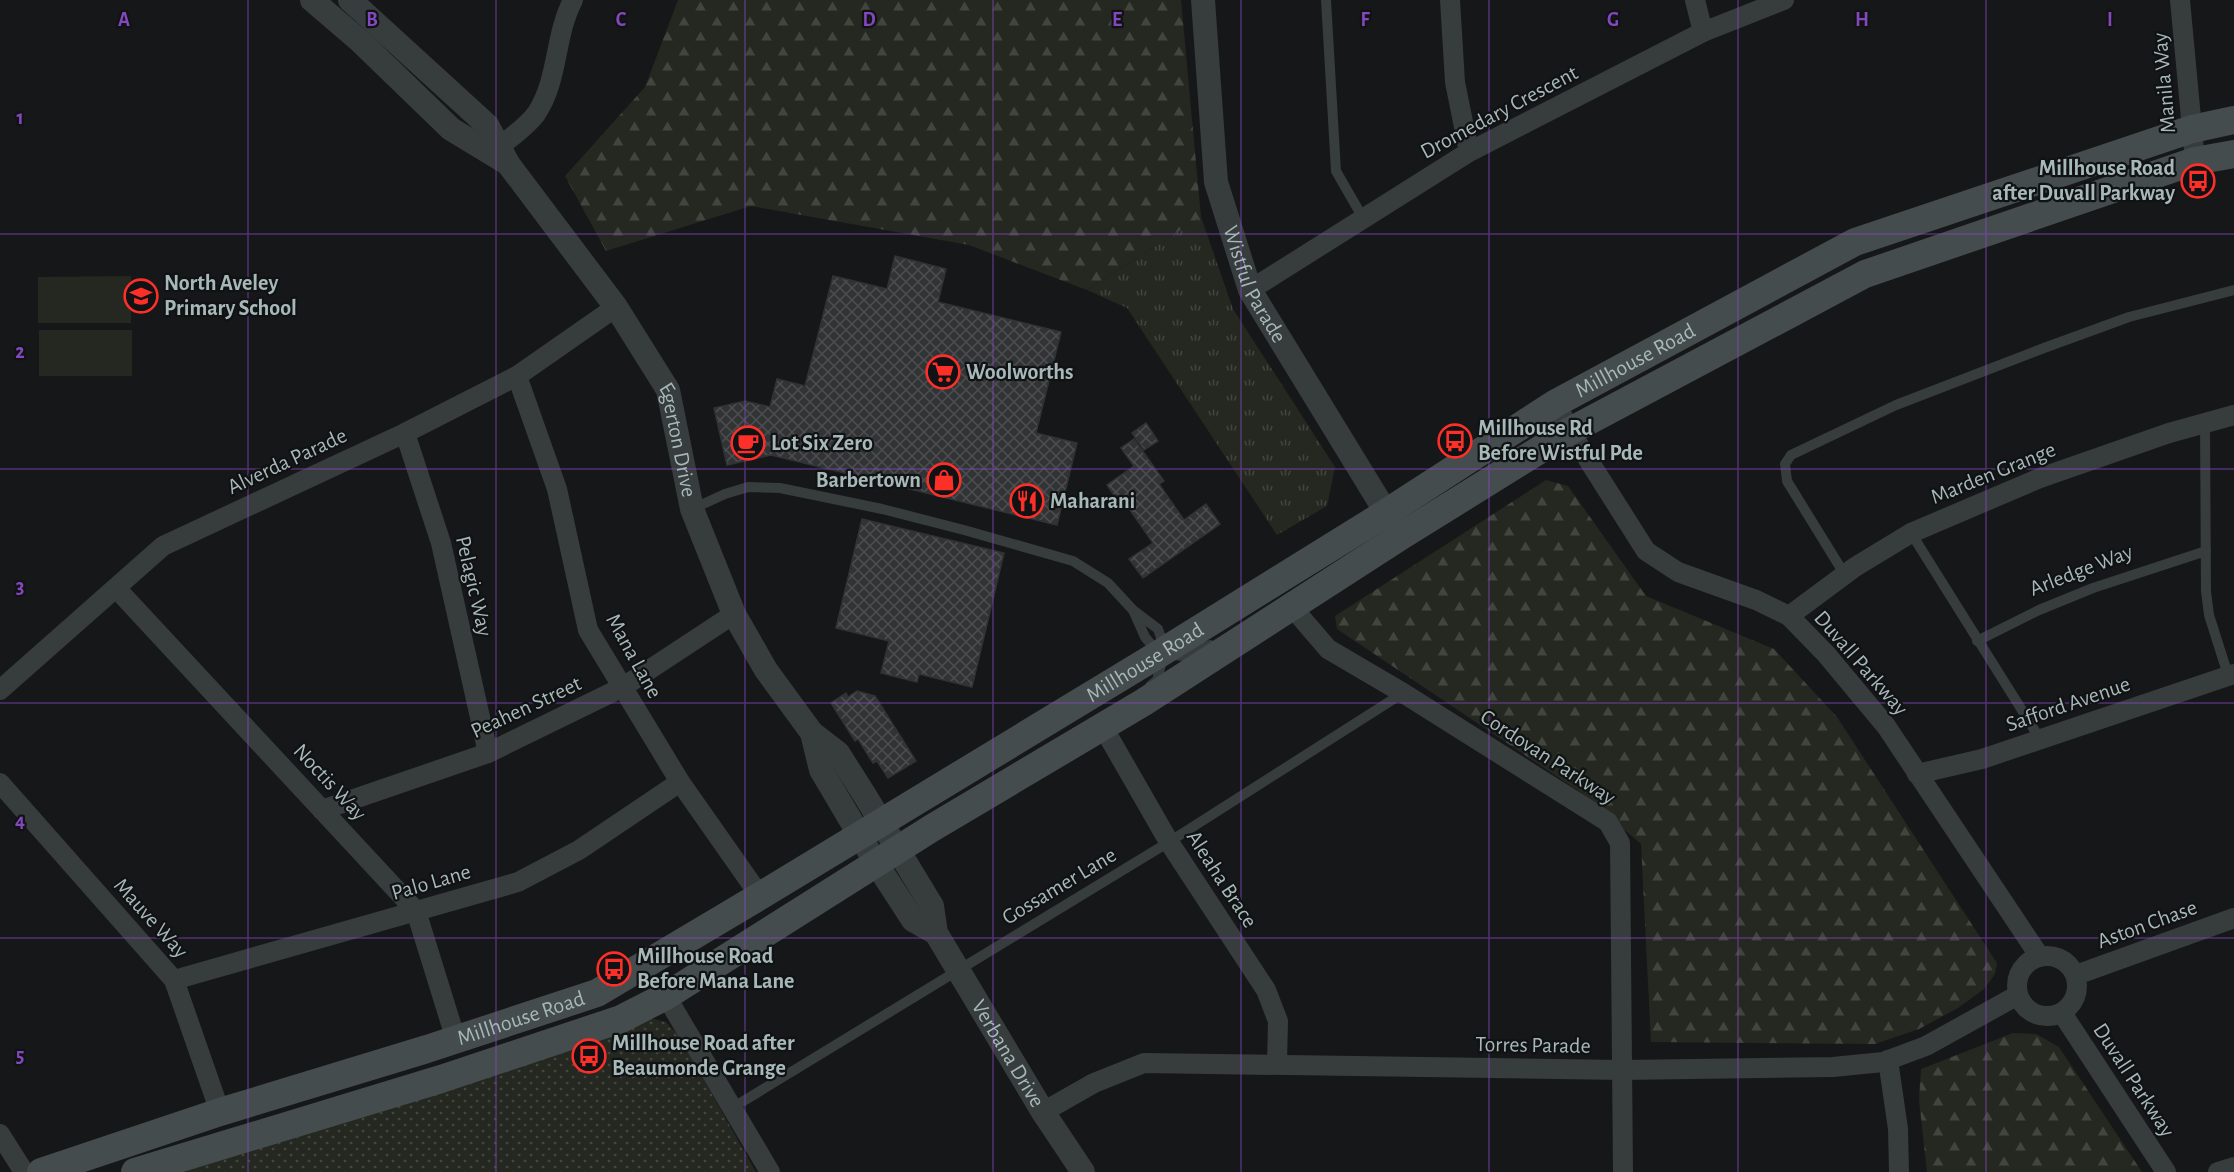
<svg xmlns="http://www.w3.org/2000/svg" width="2234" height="1172" font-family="'Alegreya Sans',sans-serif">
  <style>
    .grass { fill: url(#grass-tufts) }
    .forest { fill: url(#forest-firs) }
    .park { fill: url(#park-dots) }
    .pitch { fill: #242820 }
    .building { fill: url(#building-cross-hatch); stroke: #303334; stroke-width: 1.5 }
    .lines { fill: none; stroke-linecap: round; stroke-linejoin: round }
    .service { stroke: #373c3d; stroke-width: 10 }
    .minor { stroke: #373c3d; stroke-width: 20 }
    .tertiary { stroke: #373c3d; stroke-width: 24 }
    .secondary { stroke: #454c4d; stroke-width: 28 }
    .grid { fill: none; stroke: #8448be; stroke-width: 1.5; stroke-opacity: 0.55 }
    .labels { text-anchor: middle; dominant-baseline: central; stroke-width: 4.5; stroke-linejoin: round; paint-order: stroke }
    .street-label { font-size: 22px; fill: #a7b8b9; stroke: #111213 }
    .poi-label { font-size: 22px; font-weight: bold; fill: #a7b8b9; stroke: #111213; text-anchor: start }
    .grid-label { font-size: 20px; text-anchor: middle; font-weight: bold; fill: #8448be; stroke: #111213; stroke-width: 4.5; stroke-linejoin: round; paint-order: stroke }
  </style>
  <defs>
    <pattern id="grass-tufts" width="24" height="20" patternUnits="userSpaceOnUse" patternTransform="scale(1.5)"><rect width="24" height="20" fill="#242820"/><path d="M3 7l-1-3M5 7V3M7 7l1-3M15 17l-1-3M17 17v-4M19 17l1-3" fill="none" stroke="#41453e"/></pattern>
    <pattern id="forest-firs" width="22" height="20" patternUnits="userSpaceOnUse" patternTransform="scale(1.5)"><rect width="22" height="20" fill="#242820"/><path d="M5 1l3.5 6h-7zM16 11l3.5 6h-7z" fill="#41453e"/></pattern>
    <pattern id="park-dots" width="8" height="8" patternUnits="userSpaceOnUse" patternTransform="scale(1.5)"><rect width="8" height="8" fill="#242820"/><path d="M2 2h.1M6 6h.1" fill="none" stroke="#41453e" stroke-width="1.8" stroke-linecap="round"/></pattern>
    <pattern id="building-cross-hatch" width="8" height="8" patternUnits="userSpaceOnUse" patternTransform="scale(1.5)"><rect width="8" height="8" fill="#313334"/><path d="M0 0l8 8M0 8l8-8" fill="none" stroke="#4c4e4f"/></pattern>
  </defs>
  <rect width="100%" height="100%" fill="#161718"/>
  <path class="grass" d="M1201,217L1233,309L1335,467L1327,506L1277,535L1127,308L1087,290Z"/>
  <g class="forest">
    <path d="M678,0H1181L1201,217L1087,290L969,245L751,206L606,251L565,176L645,87Z"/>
    <path d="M1546,480L1568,486L1646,596L1774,649L1837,717L1997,963L1995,974L1984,989L1958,1008L1919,1029L1875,1044L1651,1042L1641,844L1580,792L1337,629L1335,616Z"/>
    <path d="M2013,1033L2036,1034L2059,1047L2142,1172H1927L1919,1100L1921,1069Z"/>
  </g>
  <path class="park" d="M650,1018L666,1022L679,1036L756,1172H163Z"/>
  <g class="pitch">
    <path d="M131,276V323H38V277Z"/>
    <rect x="39" y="330" width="93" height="46"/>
  </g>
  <g class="building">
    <path d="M895,256L946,269L938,302L1061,332L1036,433L1077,443L1057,525L771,455L727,465L714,408L745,401L770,407L777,379L805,386L833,276L887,289Z"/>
    <path d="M1146,423L1158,441L1144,450L1132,433Z"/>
    <path d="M1134,439L1164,481L1159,484L1184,520L1206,504L1220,524L1143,578L1129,559L1153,543L1126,504L1122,507L1107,485L1134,466L1121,448Z"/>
    <path d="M862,519L1004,553L972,687L919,674L917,682L881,673L889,641L836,628Z"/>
    <path d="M857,691L875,696L916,761L888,778L877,761L873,763L858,739L855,741L831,703L846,693L848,697Z"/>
  </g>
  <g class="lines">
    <g class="service">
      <path d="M1326,0L1336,171L1363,218"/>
      <path d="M2205,423L2206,591L2209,615L2228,675"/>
      <path d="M692,509L725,494L748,487L780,488L882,509L964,530L1073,561L1108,583L1133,610L1158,629L1165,649L1157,680L1150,686"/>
      <path d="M1911,533L2040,739"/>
      <path d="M1845,575L1787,481L1785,464L1791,455L1896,405L2044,348L2129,317L2234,290"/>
      <path d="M1133,610L1145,637L1159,654L1184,656L1210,645"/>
      <path d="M1977,641L2039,610L2093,588L2206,551"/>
      <path d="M732,1108L1169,842L1403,693"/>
    </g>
    <g class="minor">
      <path d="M1450,0L1455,82L1469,152"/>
      <path d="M1695,0L1703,32"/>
      <path d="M2180,0L2195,161"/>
      <path d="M491,154C504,142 526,128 536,114C559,80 554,36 573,0"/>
      <path d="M1250,290L1469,152L1703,32L1784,0"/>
      <path d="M517,376L557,489L588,630L680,782L760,896"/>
      <path d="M1556,403L1570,431L1646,551L1678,572L1756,600L1789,616L1826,654L1886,726L2040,957"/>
      <path d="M405,433L441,543L488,753"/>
      <path d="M116,588L416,911L456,1040"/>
      <path d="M1292,607L1328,649L1403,693L1608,822L1620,843L1623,1172"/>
      <path d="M1789,616L1855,567L1911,533L2040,478L2169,433L2234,415"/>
      <path d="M0,690L163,546L405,433L517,376L616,307"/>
      <path d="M1103,727L1169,842L1266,990L1278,1021L1277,1064"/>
      <path d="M1917,774L1982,759L2234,674"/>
      <path d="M0,783L174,980L220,1112"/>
      <path d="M322,810L488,753L623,687L734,614"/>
      <circle cx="2047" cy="986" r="30"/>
      <path d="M2076,975L2234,918"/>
      <path d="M174,980L518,882L579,850L680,782"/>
      <path d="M666,996L770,1172"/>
      <path d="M2062,1013L2166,1172"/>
      <path d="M1888,1060L1898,1129L1899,1172"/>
      <path d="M1043,1112L1094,1083L1144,1063L1622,1070L1833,1067L1883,1062L1926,1046L2018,995"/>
      <path d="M0,1134L24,1172"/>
      <path d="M2218,1172L2234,1167"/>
    </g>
    <g class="tertiary">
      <path d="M312,0L361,42L451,129L507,163"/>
      <path id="s1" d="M350,0L487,125L509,165L616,307L668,390L692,509L734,614L766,670L812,733L838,753L864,794L932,906L936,933L1043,1112L1083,1172"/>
      <path id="s2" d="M1203,0L1216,182L1250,290L1395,527"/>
      <path d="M812,733L821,770L876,863L913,920L936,933"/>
    </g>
    <g class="secondary">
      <path id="s3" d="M41,1172L220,1112L427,1049L597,993L760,896L1159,654L1386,513L1556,403L1855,242L2192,129L2234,120"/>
      <path d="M135,1172L441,1079L621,1019L666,996L932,828L1144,702L1401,536L1570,431L1865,274L2195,161L2234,154"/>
    </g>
  </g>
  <path class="grid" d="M248,0V1172M496,0V1172M745,0V1172M993,0V1172M1241,0V1172M1489,0V1172M1738,0V1172M1986,0V1172M0,234H2234M0,469H2234M0,703H2234M0,938H2234"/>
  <defs>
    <g id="bus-ring" transform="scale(1.725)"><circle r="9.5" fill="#111213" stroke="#fd2f29" stroke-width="1.5"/><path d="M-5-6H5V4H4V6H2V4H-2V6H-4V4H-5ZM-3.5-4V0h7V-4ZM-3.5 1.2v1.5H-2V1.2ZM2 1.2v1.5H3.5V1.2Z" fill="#fd2f29"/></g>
    <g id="school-ring" transform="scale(1.725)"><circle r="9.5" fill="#111213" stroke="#fd2f29" stroke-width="1.5"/><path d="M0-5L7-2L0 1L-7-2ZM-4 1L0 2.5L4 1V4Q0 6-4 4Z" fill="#fd2f29"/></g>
    <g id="supermarket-ring" transform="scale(1.725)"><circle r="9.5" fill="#111213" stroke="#fd2f29" stroke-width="1.5"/><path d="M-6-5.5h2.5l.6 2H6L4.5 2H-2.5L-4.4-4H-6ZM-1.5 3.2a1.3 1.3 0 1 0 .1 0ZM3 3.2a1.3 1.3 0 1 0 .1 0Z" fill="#fd2f29"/></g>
    <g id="cafe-ring" transform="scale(1.725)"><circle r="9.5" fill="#111213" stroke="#fd2f29" stroke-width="1.5"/><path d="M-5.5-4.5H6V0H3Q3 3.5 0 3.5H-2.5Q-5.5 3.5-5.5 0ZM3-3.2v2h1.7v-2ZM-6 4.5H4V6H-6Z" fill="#fd2f29"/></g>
    <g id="shop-ring" transform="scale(1.725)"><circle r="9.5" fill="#111213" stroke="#fd2f29" stroke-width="1.5"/><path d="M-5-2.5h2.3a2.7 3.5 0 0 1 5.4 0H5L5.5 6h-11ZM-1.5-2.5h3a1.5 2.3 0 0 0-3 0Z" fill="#fd2f29"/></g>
    <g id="restaurant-ring" transform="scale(1.725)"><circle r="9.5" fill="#111213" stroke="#fd2f29" stroke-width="1.5"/><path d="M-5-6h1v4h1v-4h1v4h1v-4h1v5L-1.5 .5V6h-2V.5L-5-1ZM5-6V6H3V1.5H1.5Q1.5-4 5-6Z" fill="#fd2f29"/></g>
  </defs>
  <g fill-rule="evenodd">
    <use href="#bus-ring" x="2198" y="181"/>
    <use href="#school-ring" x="141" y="296"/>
    <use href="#supermarket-ring" x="943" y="372"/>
    <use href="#bus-ring" x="1455" y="441"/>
    <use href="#cafe-ring" x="748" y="443"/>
    <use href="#shop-ring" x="944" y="480"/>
    <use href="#restaurant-ring" x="1027" y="501"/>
    <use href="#bus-ring" x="614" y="969"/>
    <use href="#bus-ring" x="589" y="1056"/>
  </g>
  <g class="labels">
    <g class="street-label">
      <text transform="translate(2164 83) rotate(-95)">Manila Way</text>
      <text transform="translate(1499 112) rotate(-28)">Dromedary Crescent</text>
      <text stroke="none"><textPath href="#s2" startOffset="292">Wistful Parade</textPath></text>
      <text stroke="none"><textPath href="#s3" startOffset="1800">Millhouse Road</textPath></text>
      <text stroke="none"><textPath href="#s1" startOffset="558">Egerton Drive</textPath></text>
      <text transform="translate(287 461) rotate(-25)">Alverda Parade</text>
      <text transform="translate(1993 473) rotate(-22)">Marden Grange</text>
      <text transform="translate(2081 570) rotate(-21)">Arledge Way</text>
      <text transform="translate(474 586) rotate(77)">Pelagic Way</text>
      <text transform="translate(634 656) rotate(61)">Mana Lane</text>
      <text stroke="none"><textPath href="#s3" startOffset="1224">Millhouse Road</textPath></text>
      <text transform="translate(1861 663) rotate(49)">Duvall Parkway</text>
      <text transform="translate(2068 704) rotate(-19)">Safford Avenue</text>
      <text transform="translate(526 707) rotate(-25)">Peahen Street</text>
      <text transform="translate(1548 757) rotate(33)">Cordovan Parkway</text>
      <text transform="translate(330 782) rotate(47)">Noctis Way</text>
      <text transform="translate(1222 879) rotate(57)">Aleaha Brace</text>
      <text transform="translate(431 882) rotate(-16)">Palo Lane</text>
      <text transform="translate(1059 886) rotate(-31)">Gossamer Lane</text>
      <text transform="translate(151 918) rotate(48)">Mauve Way</text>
      <text transform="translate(2147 924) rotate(-20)">Aston Chase</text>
      <text stroke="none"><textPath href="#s3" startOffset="504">Millhouse Road</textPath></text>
      <text transform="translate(1533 1045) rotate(1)">Torres Parade</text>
      <text stroke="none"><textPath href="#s1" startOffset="1264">Verbana Drive</textPath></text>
      <text transform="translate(2134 1080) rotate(57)">Duvall Parkway</text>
    </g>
    <g class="poi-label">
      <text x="2175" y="168" text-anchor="end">Millhouse Road<tspan x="2175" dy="25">after Duvall Parkway</tspan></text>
      <text x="164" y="283">North Aveley<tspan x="164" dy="25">Primary School</tspan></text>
      <text x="966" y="372">Woolworths</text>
      <text x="1478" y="428">Millhouse Rd<tspan x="1478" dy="25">Before Wistful Pde</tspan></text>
      <text x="771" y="443">Lot Six Zero</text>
      <text x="921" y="480" text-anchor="end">Barbertown</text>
      <text x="1050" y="501">Maharani</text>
      <text x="637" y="956">Millhouse Road<tspan x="637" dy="25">Before Mana Lane</tspan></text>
      <text x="612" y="1043">Millhouse Road after<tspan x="612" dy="25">Beaumonde Grange</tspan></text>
    </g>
  </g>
  <g class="grid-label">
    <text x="124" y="26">A</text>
    <text x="372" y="26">B</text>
    <text x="621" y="26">C</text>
    <text x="869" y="26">D</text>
    <text x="1117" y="26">E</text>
    <text x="1365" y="26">F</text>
    <text x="1613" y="26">G</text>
    <text x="1862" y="26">H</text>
    <text x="2110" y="26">I</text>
    <text x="20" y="124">1</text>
    <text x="20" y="358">2</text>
    <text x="20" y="593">3</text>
    <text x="20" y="827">4</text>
    <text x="20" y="1062">5</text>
  </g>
</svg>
